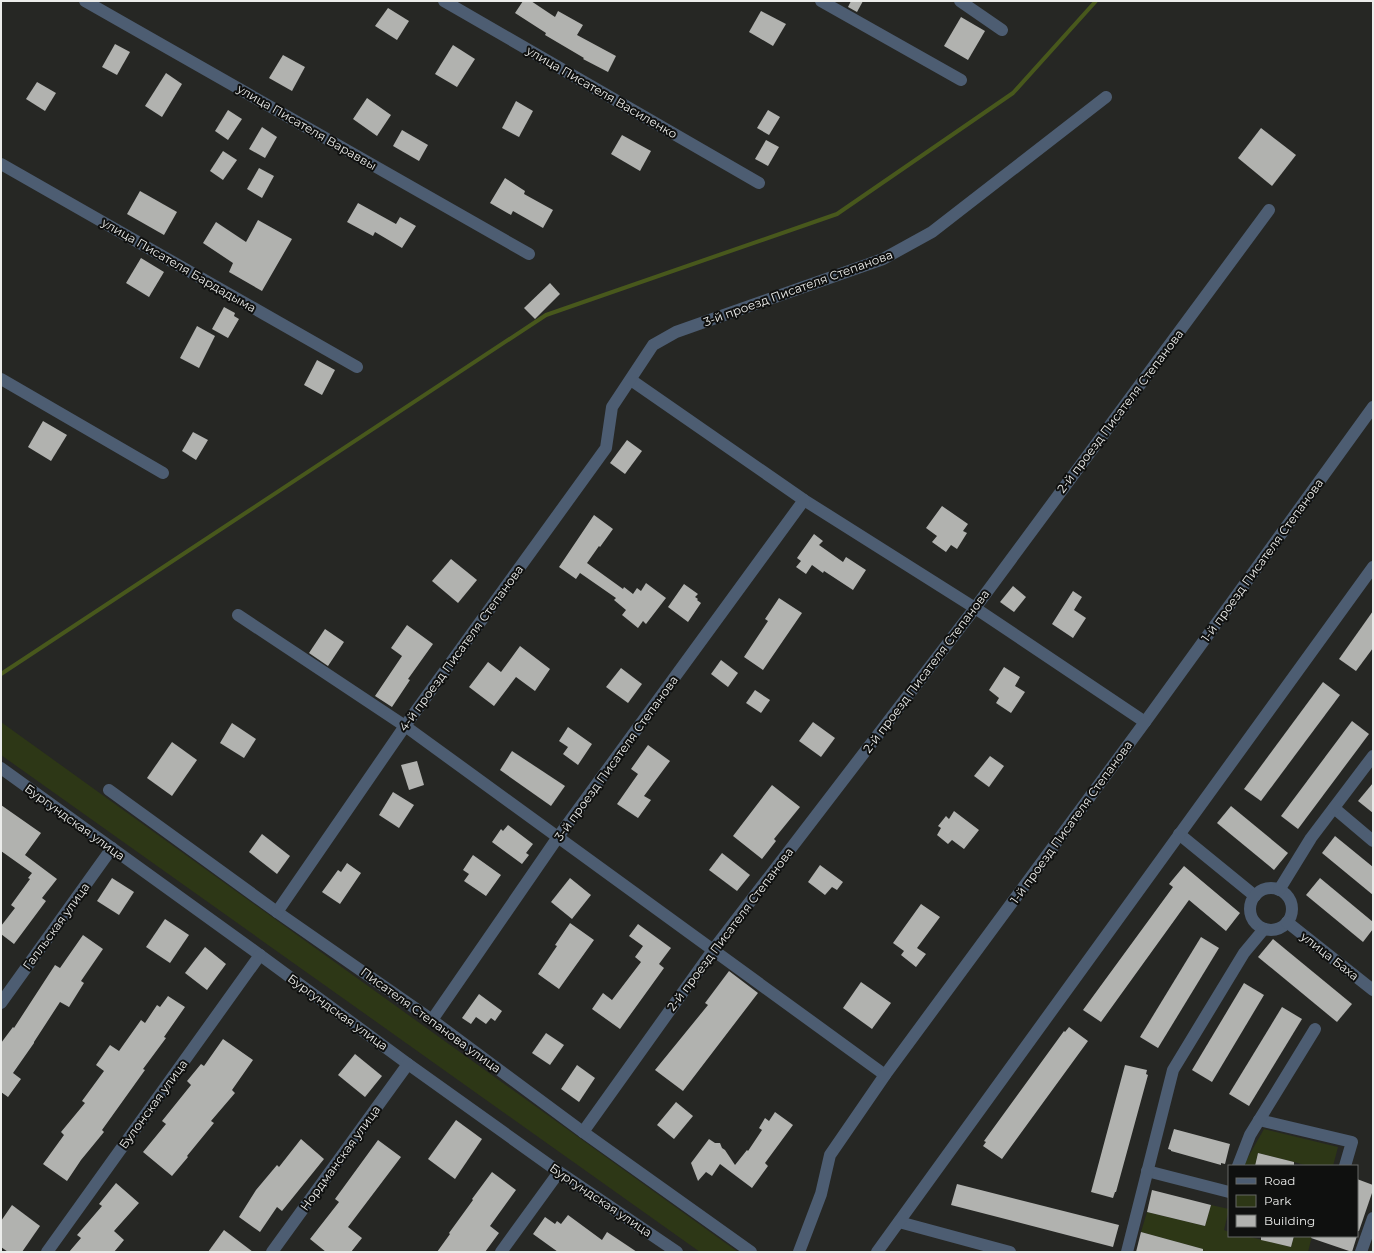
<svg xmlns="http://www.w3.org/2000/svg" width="1374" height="1253" font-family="Montserrat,sans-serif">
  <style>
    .green { fill: #2d3716 }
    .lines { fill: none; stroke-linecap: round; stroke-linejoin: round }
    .stream { stroke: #48581c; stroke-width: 4 }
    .building { fill: #b1b2af }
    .street { stroke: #4d5d72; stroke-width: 12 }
    .labels { text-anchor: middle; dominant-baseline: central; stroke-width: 4; stroke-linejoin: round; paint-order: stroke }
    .street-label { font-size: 12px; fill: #ebecea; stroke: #0f100f }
  </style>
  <rect width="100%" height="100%" fill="#262724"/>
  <g class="green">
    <path d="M1,722L738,1252H700L1,755Z"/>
    <path d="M1264,1129L1338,1147L1333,1166H1309L1258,1153L1255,1166H1243Z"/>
    <path d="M1211,1205L1229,1209L1224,1230L1229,1232V1236H1246L1291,1247L1294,1236H1312L1308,1252H1198L1199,1248L1141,1232L1147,1212L1205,1226Z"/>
  </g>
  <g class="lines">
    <path class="stream" d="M1,674L546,315L837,214L1013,93L1096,1"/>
  </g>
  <g class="building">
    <path d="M523,1H531L555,17L558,11L583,25L577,35L616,56L608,72L583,59L584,58L545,35L546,33L515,13Z"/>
    <path d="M851,1H863L857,12L848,7Z"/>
    <path d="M388,8L409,21L397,40L375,26Z"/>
    <path d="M761,11L786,24L773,46L749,32Z"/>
    <path d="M961,17L985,31L968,60L944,46Z"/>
    <path d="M115,44L130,52L117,75L102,67Z"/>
    <path d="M453,45L475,59L457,87L435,74Z"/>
    <path d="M283,55L305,67L292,91L269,78Z"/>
    <path d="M166,73L182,84L162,117L145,106Z"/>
    <path d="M37,82L56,93L45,111L26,99Z"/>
    <path d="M367,98L391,115L377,136L353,119Z"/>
    <path d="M516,101L533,111L519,137L502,128Z"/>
    <path d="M228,110L242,119L228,140L215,131Z"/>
    <path d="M768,110L780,117L769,135L757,128Z"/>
    <path d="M262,127L277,137L265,158L249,149Z"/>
    <path d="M1261,128L1296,155L1272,186L1238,158Z"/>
    <path d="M402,130L428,145L419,161L393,146Z"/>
    <path d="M622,135L651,151L640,171L611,154Z"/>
    <path d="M766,140L779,147L768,166L755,159Z"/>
    <path d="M223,151L237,160L223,180L210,171Z"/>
    <path d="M259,168L274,176L262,198L247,189Z"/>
    <path d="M505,178L525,191L524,194L553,210L543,228L513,211L511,215L490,203Z"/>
    <path d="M140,191L177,212L164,235L127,214Z"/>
    <path d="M358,203L396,224L400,217L416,226L402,248L375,232L373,236L347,222Z"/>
    <path d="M258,220L292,239L262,291L229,272L233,263L203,243L216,222L246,242Z"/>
    <path d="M141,258L164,272L149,297L126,283Z"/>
    <path d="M550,283L560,294L535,319L524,308Z"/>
    <path d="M224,307L235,313L234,316L239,319L228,338L212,329Z"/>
    <path d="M197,326L215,336L199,368L180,358Z"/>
    <path d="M317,360L335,370L322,395L304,385Z"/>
    <path d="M43,421L67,435L51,461L28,447Z"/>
    <path d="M193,432L208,440L196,460L182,451Z"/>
    <path d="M627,440L642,451L625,474L610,463Z"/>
    <path d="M942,506L968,524L963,531L967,533L957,549L951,545L946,552L932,542L937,536L926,528Z"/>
    <path d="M594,515L613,529L600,547L599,546L587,563L623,589L624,587L633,594L637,588L641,591L646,583L666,598L646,624L643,621L638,628L622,615L626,610L614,600L616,598L580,573L576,579L559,567Z"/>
    <path d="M814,534L823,541L819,545L843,562L846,557L866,570L853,590L824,571L823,573L812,565L806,574L796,567L801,561L797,558Z"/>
    <path d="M451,559L477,580L458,603L432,581Z"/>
    <path d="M684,584L698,594L695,597L698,599L697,600L701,603L688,622L668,607Z"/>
    <path d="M1013,586L1026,597L1014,612L1000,602Z"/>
    <path d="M1073,591L1082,597L1074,610L1086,618L1073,638L1052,624Z"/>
    <path d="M779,598L802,613L763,670L744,657L768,621L765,619Z"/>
    <path d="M1373,611V648L1356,671L1339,659Z"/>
    <path d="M407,625L433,644L408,679L410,680L392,707L375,696L402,656L391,648Z"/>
    <path d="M325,629L344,642L328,666L309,653Z"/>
    <path d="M520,646L550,669L535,691L516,677L494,706L469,687L488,662L501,672Z"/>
    <path d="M721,660L738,673L728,687L711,674Z"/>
    <path d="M1004,667L1020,677L1015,686L1025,692L1011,713L996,703L999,698L989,690Z"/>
    <path d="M621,668L642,684L628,703L606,687Z"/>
    <path d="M1323,682L1340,695L1261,801L1244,789Z"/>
    <path d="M755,690L770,700L761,713L746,703Z"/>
    <path d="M1352,721L1369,734L1298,829L1281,816Z"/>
    <path d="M813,722L835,738L821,757L799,741Z"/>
    <path d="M232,723L256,739L244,758L220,743Z"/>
    <path d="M568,727L592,744L578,765L563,754L568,747L559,741Z"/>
    <path d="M172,742L197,760L172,796L147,778Z"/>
    <path d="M648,745L670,761L644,796L651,800L638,818L617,804L638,774L631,769Z"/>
    <path d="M512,751L565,786L551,806L500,770Z"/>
    <path d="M990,756L1004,766L989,787L974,776Z"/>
    <path d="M417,761L424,785L409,790L401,765Z"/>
    <path d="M1373,783V813L1358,801Z"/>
    <path d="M772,785L800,807L774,839L776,841L762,859L733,836Z"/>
    <path d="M393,792L414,805L399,828L379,815Z"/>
    <path d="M1,805L41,833L25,855L57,879L42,898L46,901L14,944L1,934V926L15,908L11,905L30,879L28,878L32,873L1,851Z"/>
    <path d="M1231,806L1288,853L1274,870L1217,823Z"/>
    <path d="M954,811L979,830L964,849L952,840L948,844L937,835L941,828L938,826L946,816L949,819Z"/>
    <path d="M508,825L533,844L526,853L529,855L522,864L492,842L501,829L503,831Z"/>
    <path d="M262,834L290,856L277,874L249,852Z"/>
    <path d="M1335,836L1373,867V895L1322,853Z"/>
    <path d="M722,853L750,875L737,891L709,870Z"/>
    <path d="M473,855L501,875L486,896L464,881L469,874L463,870Z"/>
    <path d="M347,863L361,873L340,904L322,892L338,870L341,872Z"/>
    <path d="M820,865L843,882L837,890L832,887L825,895L808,882Z"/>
    <path d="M1184,866L1240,913L1226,931L1189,900L1101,1022L1083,1010L1173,887L1169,884Z"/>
    <path d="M112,878L134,892L119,915L97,901Z"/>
    <path d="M570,878L591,895L572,919L551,902Z"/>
    <path d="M1320,878L1373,922V929L1363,942L1306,895Z"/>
    <path d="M921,904L940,917L917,948L926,954L916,967L901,955L904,951L893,943Z"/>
    <path d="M165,919L189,935L170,963L146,947Z"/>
    <path d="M570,923L594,940L559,989L538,974L557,946L555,945Z"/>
    <path d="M638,924L671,948L659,964L664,968L620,1029L592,1009L603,993L612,1000L641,962L635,957L643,946L629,936Z"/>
    <path d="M83,935L103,949L81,981L84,983L69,1007L60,1002L34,1042V1043L13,1073L21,1079L8,1097L1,1092V1043L13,1027L14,1028L55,965L60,968Z"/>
    <path d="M1201,937L1219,948L1158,1048L1140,1037Z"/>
    <path d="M1273,939L1352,1004L1337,1022L1258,957Z"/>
    <path d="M205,947L226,964L207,990L185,973Z"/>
    <path d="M729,971L758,993L683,1091L655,1070L708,1005L705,1003Z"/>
    <path d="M861,982L891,1003L872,1029L843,1008Z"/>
    <path d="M1244,983L1264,995L1212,1082L1192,1070Z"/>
    <path d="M479,994L502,1011L495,1021L491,1018L486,1024L476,1017L471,1024L462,1018Z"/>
    <path d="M168,996L185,1007L164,1037L166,1038L143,1069L145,1070L102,1130L104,1132L81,1160L67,1181L43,1164L64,1135L61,1132L85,1103L82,1101L104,1071L96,1065L110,1045L119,1051L141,1020L145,1023L157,1005L160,1007Z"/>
    <path d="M1282,1007L1302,1019L1249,1106L1229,1094Z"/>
    <path d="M1069,1027L1088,1041L1002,1159L983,1146L986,1142L984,1141L1064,1031L1065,1032Z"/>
    <path d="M546,1033L564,1045L550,1065L532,1053Z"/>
    <path d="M223,1039L253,1060L232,1090L235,1093L211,1121L214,1123L187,1156L188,1157L172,1176L143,1152L166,1124L162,1121L191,1085L187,1081L201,1064L204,1066Z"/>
    <path d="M355,1054L382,1076L365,1097L338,1075Z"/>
    <path d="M577,1065L595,1078L579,1102L561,1089Z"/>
    <path d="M1125,1065L1147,1070L1146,1074L1148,1075L1116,1192H1115L1113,1198L1091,1192Z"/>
    <path d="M676,1102L693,1116L674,1139L657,1125Z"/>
    <path d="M775,1112L793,1125L765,1163L768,1166L752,1188L720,1164L712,1176L706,1172L698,1181L691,1163L709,1139L715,1143H720L722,1148L725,1150L735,1165L747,1150L748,1151L762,1130L759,1128L765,1118L769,1121Z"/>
    <path d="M456,1120L482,1139L455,1179L428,1159Z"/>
    <path d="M1174,1129L1230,1144L1225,1164L1221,1163V1165L1171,1151V1150L1168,1149Z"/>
    <path d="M301,1139L324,1159L282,1211L277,1207L260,1232L239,1217L256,1190L277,1165L279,1167Z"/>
    <path d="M378,1140L401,1157L348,1227L362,1238L351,1252H326L310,1239L339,1202L335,1199Z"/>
    <path d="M1258,1153L1294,1162V1166H1255Z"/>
    <path d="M492,1172L516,1190L490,1226L499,1233L485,1252H437L450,1234L449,1233L473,1200L472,1199Z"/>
    <path d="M1357,1179L1373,1185V1190L1359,1231H1357Z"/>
    <path d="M116,1183L139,1203L114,1231L124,1240L114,1252H69L81,1238L77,1235L102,1206L99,1204Z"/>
    <path d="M957,1184L1119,1225L1113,1247L951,1205Z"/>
    <path d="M1152,1190L1211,1205L1205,1226L1147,1212Z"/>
    <path d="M12,1205L40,1226L22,1252H8L1,1247V1221Z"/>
    <path d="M568,1215L602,1240L607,1232L637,1252H558L533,1234L545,1217L555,1224L557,1221L561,1224Z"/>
    <path d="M224,1230L232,1236L253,1252H208Z"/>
    <path d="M1141,1232L1203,1249V1252H1136Z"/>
    <path d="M1261,1236H1294L1291,1247L1261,1240Z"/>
    <path d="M1312,1236H1357L1352,1252L1311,1238Z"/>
  </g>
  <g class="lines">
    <g class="street">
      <path d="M85,1L529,254"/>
      <path d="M444,1L759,183"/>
      <path d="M821,1L961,80"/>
      <path d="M960,1L1002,30"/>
      <path d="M1,164L357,367"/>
      <path d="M1,379L163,473"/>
      <path d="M631,380L804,500L975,608L1145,722"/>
      <path d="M238,615L405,726L885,1075"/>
      <path d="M1,768L260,955L408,1064L559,1172L677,1252"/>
      <path d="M109,790L277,912L432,1020L583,1132L751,1252"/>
      <path d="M1334,808L1373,841"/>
      <path d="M1179,834L1255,896"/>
      <circle cx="1271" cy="909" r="21"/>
      <path d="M1279,890L1311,838L1373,756"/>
      <path d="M277,912L405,726L606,448L612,407L653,345L676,332L883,259L932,232L1106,97"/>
      <path d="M1287,922L1373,990"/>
      <path d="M1,1003L112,848"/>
      <path d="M432,1020L558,837L804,500"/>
      <path d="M1259,1120L1352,1142L1345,1166"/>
      <path d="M583,1132L713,950L975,608L1269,210"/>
      <path d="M1238,1166L1250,1135L1315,1029"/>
      <path d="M1147,1171L1229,1192"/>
      <path d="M899,1222L1010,1252"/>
      <path d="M47,1252L260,955"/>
      <path d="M272,1252L408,1064"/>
      <path d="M501,1252L559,1172"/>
      <path d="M799,1252L821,1194L830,1155L885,1075L1145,722L1373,407"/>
      <path d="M877,1252L1373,567"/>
      <path d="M1127,1252L1173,1070L1244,953L1264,929"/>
      <path d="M1361,1252L1373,1218"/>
    </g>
  </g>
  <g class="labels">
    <g class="street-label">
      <text transform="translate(602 92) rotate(30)">улица Писателя Василенко</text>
      <text transform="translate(307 127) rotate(30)">улица Писателя Вараввы</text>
      <text transform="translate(179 265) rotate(30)">улица Писателя Бардадыма</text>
      <text transform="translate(798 288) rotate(-20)">3-й проезд Писателя Степанова</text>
      <text transform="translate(1120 411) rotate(-53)">2-й проезд Писателя Степанова</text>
      <text transform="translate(1262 560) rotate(-54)">1-й проезд Писателя Степанова</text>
      <text transform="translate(461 648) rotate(-54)">4-й проезд Писателя Степанова</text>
      <text transform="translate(926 671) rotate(-53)">2-й проезд Писателя Степанова</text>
      <text transform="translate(616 758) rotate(-54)">3-й проезд Писателя Степанова</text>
      <text transform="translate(75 822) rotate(36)">Бургундская улица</text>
      <text transform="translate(1071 822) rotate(-54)">1-й проезд Писателя Степанова</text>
      <text transform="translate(56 926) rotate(-54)">Галльская улица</text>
      <text transform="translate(730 929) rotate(-53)">2-й проезд Писателя Степанова</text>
      <text transform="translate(1330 956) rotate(38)">улица Баха</text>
      <text transform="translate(338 1012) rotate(36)">Бургундская улица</text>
      <text transform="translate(431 1020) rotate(36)">Писателя Степанова улица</text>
      <text transform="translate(153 1104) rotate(-54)">Булонская улица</text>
      <text transform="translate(340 1158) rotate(-54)">Нордманская улица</text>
      <text transform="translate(601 1200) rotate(34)">Бургундская улица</text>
    </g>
  </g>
  <rect width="1374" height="1253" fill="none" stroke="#ebecea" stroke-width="4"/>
  <rect x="1228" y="1165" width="130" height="72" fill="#0f100f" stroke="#676867"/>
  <rect x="1236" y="1178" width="20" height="6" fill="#4d5d72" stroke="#676867"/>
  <text x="1264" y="1185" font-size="12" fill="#ebecea">Road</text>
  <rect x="1236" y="1195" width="20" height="12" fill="#2d3716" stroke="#676867"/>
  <text x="1264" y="1205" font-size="12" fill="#ebecea">Park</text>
  <rect x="1236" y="1215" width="20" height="12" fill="#b1b2af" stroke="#676867"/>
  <text x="1264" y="1225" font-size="12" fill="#ebecea">Building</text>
</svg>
